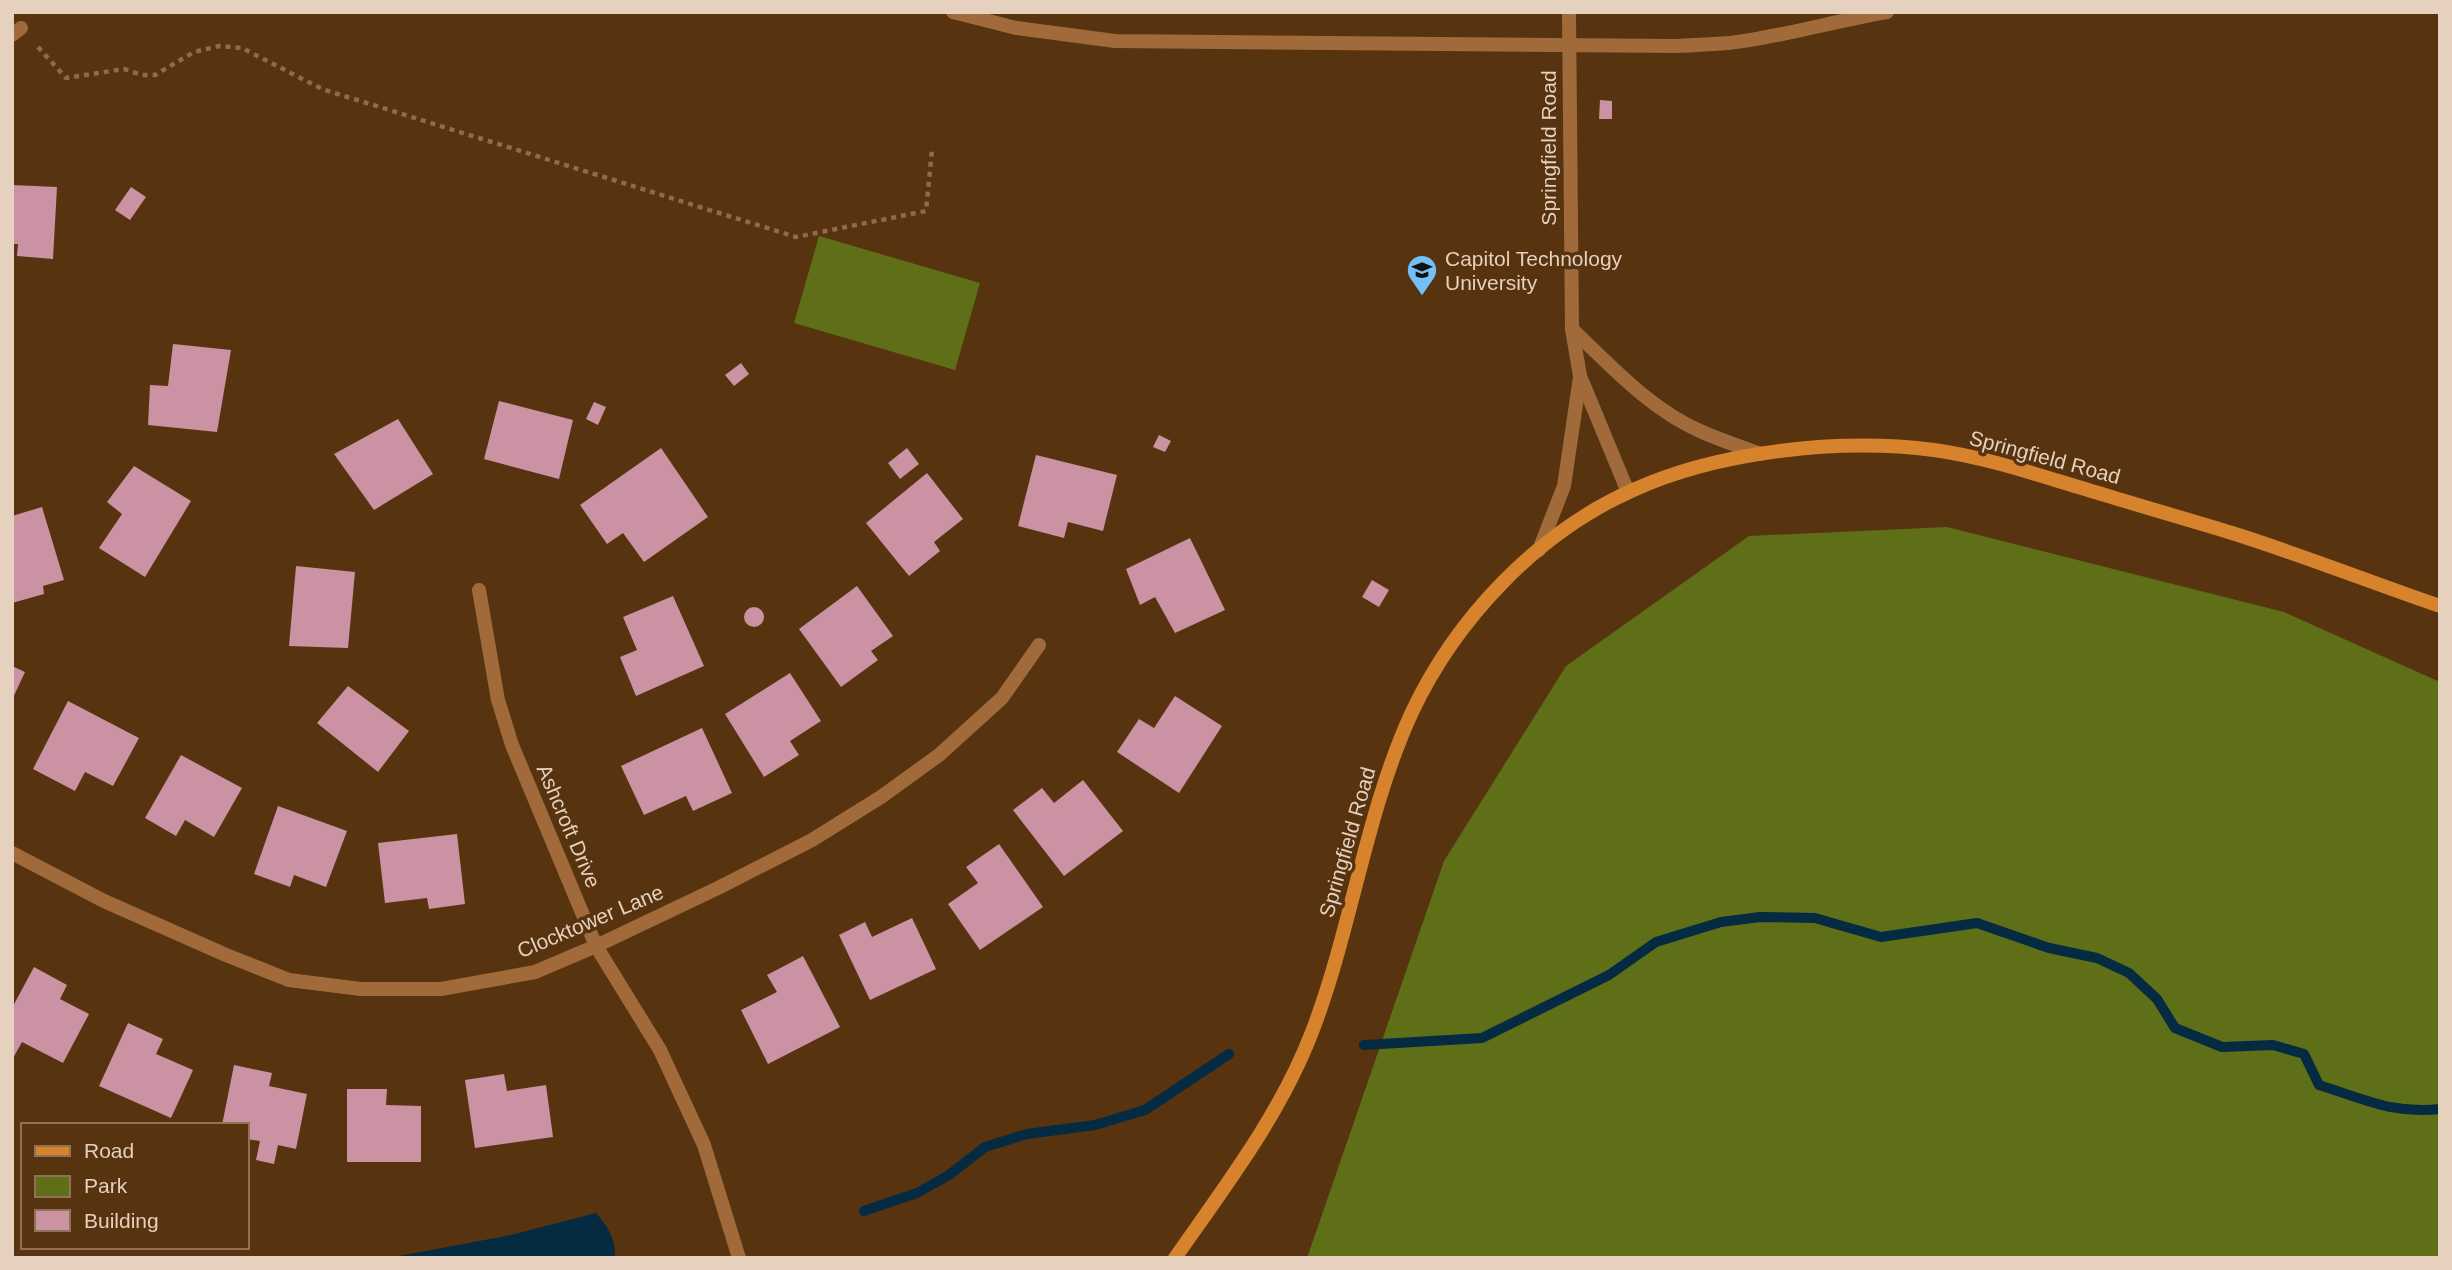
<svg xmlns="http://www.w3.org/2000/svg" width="2452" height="1270" font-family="Arial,sans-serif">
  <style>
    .green { fill: #5e6f18 }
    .water { fill: #042b42 }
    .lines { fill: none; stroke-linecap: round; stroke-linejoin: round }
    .stream { stroke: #042b42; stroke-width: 10 }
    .building { fill: #ca92a2 }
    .path { stroke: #8b6c4f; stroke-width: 4.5; stroke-dasharray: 5 5; stroke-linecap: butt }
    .street { stroke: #a06a3b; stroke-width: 14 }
    .secondary { stroke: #d7822c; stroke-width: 14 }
    .labels { text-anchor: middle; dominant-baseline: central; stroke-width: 7; stroke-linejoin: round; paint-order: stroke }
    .street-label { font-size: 21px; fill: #e6d0be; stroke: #573310 }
    .poi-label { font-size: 21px; fill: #e6d0be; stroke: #573310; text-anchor: start }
  </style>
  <rect width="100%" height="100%" fill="#573310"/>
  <g class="green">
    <path d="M819,236L980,283L955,370L794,323Z"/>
    <path d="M1947,527L2284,612L2440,682V1258H1307L1444,861L1566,666L1749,536Z"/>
  </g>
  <path class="water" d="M596,1213C608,1226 616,1240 615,1258H388L511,1235Z"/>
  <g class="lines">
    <g class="stream">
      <path d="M1364,1045L1482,1038L1609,975L1656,942L1721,922L1760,917L1815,918L1881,937L1977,923L2049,948L2097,958L2129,973L2157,999L2175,1028L2222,1047L2273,1045L2304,1054L2319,1085C2364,1099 2391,1114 2440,1109"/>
      <path d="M864,1211L917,1193L949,1175L985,1147L1027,1134L1095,1125L1145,1110L1229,1054"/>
    </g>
  </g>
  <g class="building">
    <path d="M1600,100L1612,101V119H1599Z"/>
    <path d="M12,185L57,187L53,259L17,256L18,244H12Z"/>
    <path d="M131,187L146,197L130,220L115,210Z"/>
    <path d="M173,344L231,350L217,432L148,425L150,385L168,386Z"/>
    <path d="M741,363L749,374L734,386L725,375Z"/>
    <path d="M499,401L573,420L559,479L484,459Z"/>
    <path d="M594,402L606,407L598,425L586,419Z"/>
    <path d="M398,419L433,474L374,510L334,454Z"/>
    <path d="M1159,435L1171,441L1165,452L1153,447Z"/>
    <path d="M661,448L708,517L644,562L623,533L607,544L580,505Z"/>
    <path d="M907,448L919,464L900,479L888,463Z"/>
    <path d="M1036,455L1117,475L1103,531L1068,522L1064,538L1018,526Z"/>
    <path d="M134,466L191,501L145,577L99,548L122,514L107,502Z"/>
    <path d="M927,473L963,519L934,542L940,551L909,576L866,523Z"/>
    <path d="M42,507L64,580L43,586L44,594L12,603V516Z"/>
    <path d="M1190,538L1225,610L1175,633L1155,597L1140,605L1126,569Z"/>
    <path d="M296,566L355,572L348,648L289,646Z"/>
    <path d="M1372,580L1389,590L1379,607L1362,597Z"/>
    <path d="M857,586L893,636L871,651L878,660L841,687L799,629Z"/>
    <path d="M673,596L704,666L636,696L620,657L637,650L623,617Z"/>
    <circle cx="754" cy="617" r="10"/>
    <path d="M12,666L25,672L12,700Z"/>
    <path d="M790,673L821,721L790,741L799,755L764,777L725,714Z"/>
    <path d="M348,686L409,731L378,772L317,723Z"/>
    <path d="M1175,696L1222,726L1179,793L1117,752L1139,719L1154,728Z"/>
    <path d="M68,701L139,738L113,786L85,772L75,791L33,769Z"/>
    <path d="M702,728L732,793L693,811L686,796L644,815L621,766Z"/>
    <path d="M181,755L242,788L214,837L185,820L176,836L145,818Z"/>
    <path d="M1083,780L1123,831L1064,876L1013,810L1042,788L1054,803Z"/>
    <path d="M278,806L347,831L326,887L294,875L290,887L254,874Z"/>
    <path d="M457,834L465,904L429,909L427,898L385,903L378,843Z"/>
    <path d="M999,844L1043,907L980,950L948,904L978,883L966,867Z"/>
    <path d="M912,918L936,969L870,1000L839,935L865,922L872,937Z"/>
    <path d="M803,956L840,1027L768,1064L741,1010L777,992L767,975Z"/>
    <path d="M34,967L67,985L60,999L89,1014L63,1063L22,1042L12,1060V1008Z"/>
    <path d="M128,1023L163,1039L156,1054L193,1070L171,1118L99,1086Z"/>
    <path d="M234,1065L272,1073L269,1086L307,1094L296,1149L278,1145L274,1164L256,1160L260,1141L247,1139V1125H222Z"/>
    <path d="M504,1074L507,1091L546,1085L553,1137L475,1148L465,1080Z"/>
    <path d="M347,1089H387L386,1105L421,1106V1162H347Z"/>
  </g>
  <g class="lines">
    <path class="path" d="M38,47L66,78L124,69L142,75H155L194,52L219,46L242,48L322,89L796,237L926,211L932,150"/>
    <g class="street">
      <path d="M953,12L1016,28L1115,41L1675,46C1703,45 1732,44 1761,38C1803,31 1845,19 1887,12"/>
      <path d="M1569,12L1572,329L1580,376L1628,492"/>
      <path d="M12,35L21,28"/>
      <path d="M1572,329C1611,366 1650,409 1700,431C1720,440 1741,447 1761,454"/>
      <path d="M1539,550L1564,486L1580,377"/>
      <path d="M479,590L498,700L512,745L596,946L660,1050L704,1145L739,1258"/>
      <path d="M12,853L104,901L226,955L289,980L361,989H441L535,972L596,946L718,888L812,840L881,797L939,755L1002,698L1039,645"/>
    </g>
    <path class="secondary" d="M1175,1258C1226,1185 1280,1115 1312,1032C1352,928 1365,814 1412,712C1456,619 1536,534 1631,491C1718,451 1840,438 1934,450C1992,458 2049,479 2105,495C2147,508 2190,520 2232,533C2302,555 2370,582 2440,606"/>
  </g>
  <defs>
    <g id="university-pin" transform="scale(1.575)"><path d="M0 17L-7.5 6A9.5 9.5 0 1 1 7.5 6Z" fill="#74c0f6" stroke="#573310"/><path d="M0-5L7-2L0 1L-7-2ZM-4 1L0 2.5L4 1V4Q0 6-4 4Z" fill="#111"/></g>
  </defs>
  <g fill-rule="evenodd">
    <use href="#university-pin" x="1422" y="270"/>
  </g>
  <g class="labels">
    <g class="street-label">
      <text transform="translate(1548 148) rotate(-90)">Springfield Road</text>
      <text transform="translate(2045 457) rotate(15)">Springfield Road</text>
      <text transform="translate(569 826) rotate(67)">Ashcroft Drive</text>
      <text transform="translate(1347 842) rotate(-74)">Springfield Road</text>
      <text transform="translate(590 921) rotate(-23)">Clocktower Lane</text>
    </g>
    <g class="poi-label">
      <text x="1445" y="258">Capitol Technology<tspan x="1445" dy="24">University</tspan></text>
    </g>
  </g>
  <rect width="2452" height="1270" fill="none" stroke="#e6d0be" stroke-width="28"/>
  <rect x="21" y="1123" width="228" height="126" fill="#573310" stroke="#907256" stroke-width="2"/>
  <rect x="35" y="1146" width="35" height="10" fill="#d7822c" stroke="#907256" stroke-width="2"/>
  <text x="84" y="1158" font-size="21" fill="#e6d0be">Road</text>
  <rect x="35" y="1176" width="35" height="21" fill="#5e6f18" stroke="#907256" stroke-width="2"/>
  <text x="84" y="1193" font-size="21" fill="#e6d0be">Park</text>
  <rect x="35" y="1210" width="35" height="21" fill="#ca92a2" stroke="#907256" stroke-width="2"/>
  <text x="84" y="1228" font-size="21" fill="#e6d0be">Building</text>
</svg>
